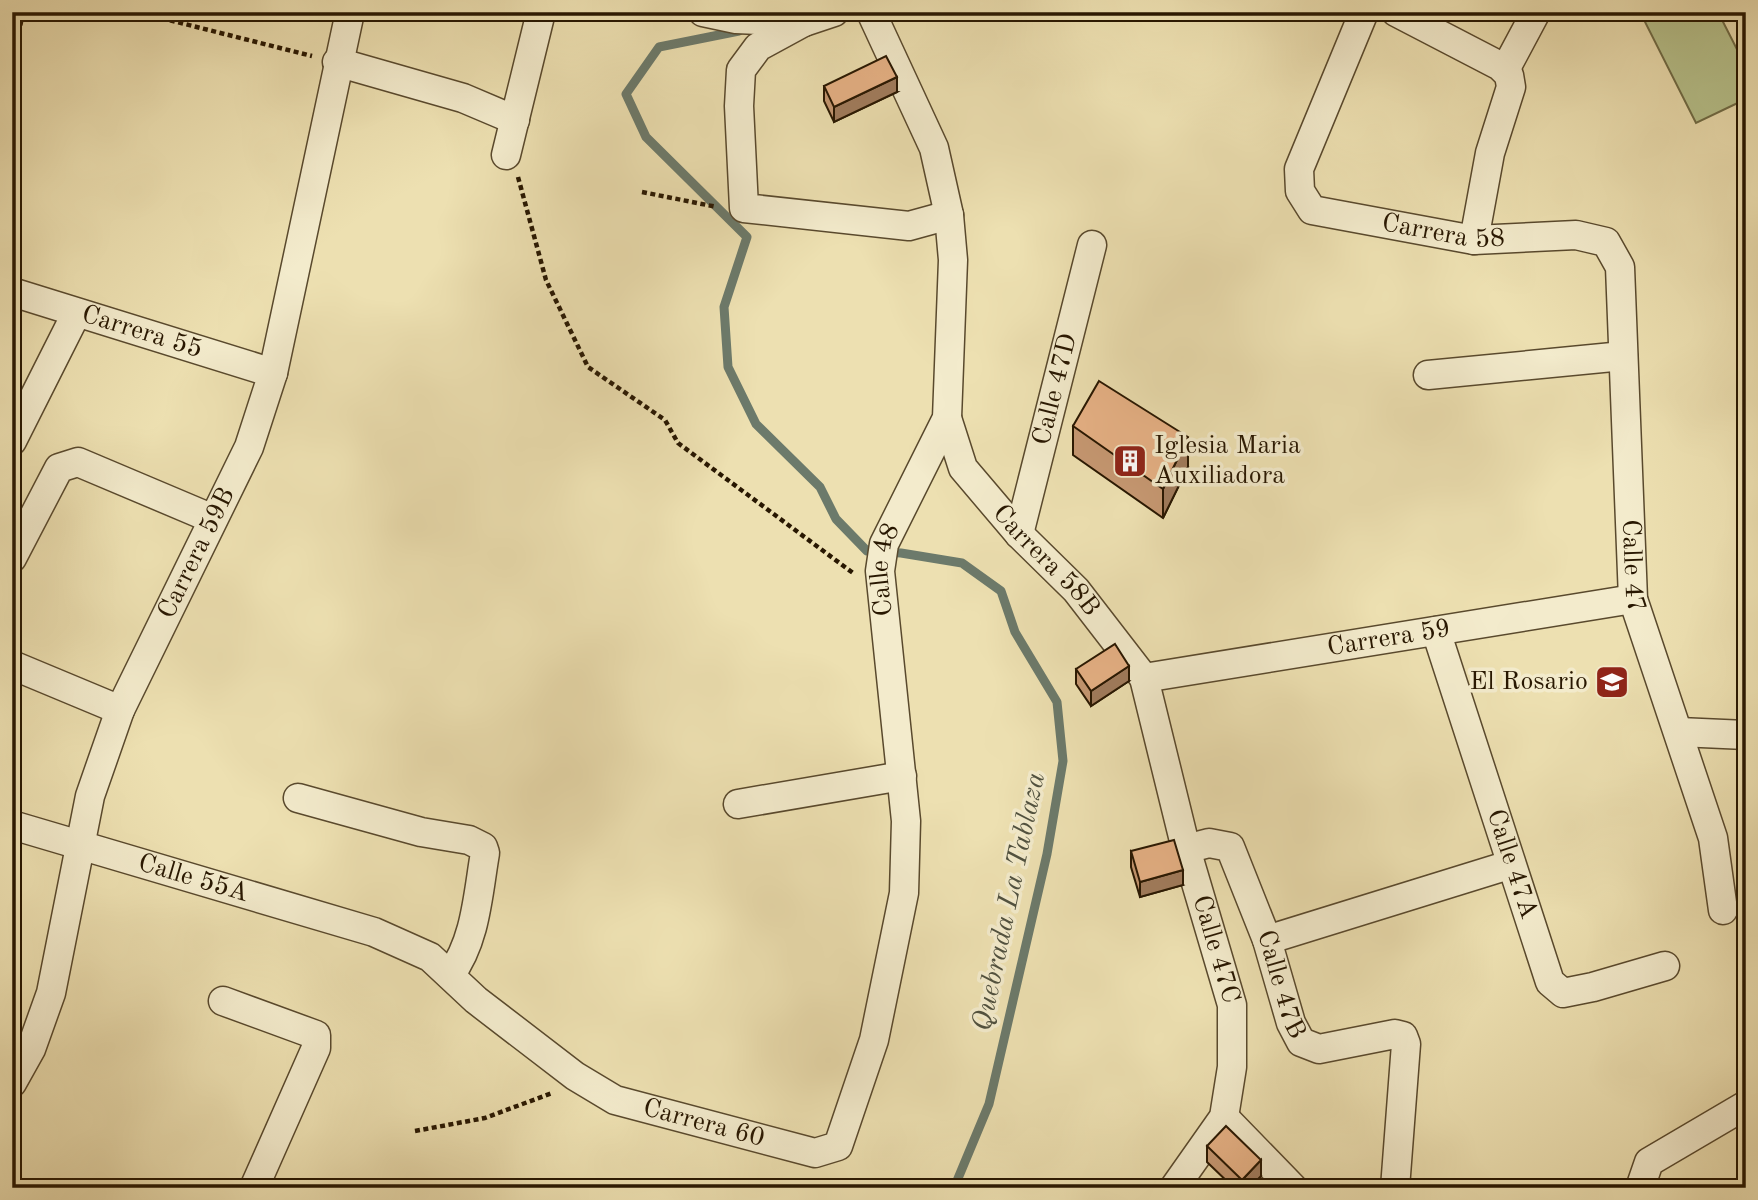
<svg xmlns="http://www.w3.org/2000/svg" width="1758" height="1200" font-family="'Old Standard TT',serif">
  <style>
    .park { fill: #b7c28c; stroke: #706c46; stroke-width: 2 }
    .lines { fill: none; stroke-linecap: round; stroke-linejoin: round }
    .stream { stroke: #6c7a6b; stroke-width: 9 }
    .minor-casing { stroke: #59492d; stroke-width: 31 }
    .path { stroke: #281701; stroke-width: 4.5; stroke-dasharray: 5 3.5; stroke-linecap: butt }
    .minor { stroke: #f3ebcc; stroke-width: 28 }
    .wall { fill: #c69872; stroke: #281701; stroke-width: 2 }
    .shaded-wall { fill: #a17c5d; stroke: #281701; stroke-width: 2 }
    .building { fill: #e6b185; stroke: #281701; stroke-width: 2 }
    .labels { text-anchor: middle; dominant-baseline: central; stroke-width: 7; stroke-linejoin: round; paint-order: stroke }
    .street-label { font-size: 26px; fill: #281701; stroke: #f3ebcc }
    .poi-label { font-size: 26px; fill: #281701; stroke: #f3ebcc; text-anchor: start }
    .water-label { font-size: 28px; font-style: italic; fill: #50513f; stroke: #f3ebcc }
  </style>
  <rect width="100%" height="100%" fill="#ede0b1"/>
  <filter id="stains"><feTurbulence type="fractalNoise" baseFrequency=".00286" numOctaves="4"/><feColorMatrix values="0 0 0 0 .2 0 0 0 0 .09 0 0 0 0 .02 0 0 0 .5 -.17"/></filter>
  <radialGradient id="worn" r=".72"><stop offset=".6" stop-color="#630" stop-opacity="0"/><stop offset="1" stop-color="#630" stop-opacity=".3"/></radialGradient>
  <path class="park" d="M1649,12H1718L1746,67V99L1696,123L1642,16Z"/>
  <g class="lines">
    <path class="stream" d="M739,31L659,47L626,94L646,137L747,237L724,307L728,367L756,424L820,487L836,519L867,551L901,553L962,563L1001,591L1015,632L1057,702L1063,761L1047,854L989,1104L954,1188"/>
    <g class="minor-casing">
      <g id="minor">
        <path d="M703,12L736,19L804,22L834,12"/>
        <path id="s1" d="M1364,12L1299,169L1300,191L1312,210L1474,240L1576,235L1606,242L1620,267L1633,599L1713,838L1723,910"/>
        <path d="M1396,12L1500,66L1509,75L1511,87L1490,153L1474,240"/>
        <path d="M804,22L758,47L741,70L739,106L744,208L909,226L949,215"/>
        <path d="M337,62L463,98L515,120"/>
        <path d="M1505,70L1536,12"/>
        <path d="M506,155L541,12"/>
        <path id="s2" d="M12,292L273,373"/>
        <path d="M1428,375L1623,356"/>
        <path id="s3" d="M947,418L963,468L1019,534L1076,590L1144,678L1186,849L1232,1005V1067L1224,1117L1174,1188"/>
        <path d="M12,441L76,314"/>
        <path id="s4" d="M1019,534L1092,245"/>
        <path d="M12,558L59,468L78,462L213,519"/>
        <path id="s5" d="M1436,631L1550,982L1563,993L1593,987L1665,966"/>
        <path d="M12,665L120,710"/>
        <path id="s6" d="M1144,678L1633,599"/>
        <path d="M1679,732L1746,735"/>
        <path d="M298,798L421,832L469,840L483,847L485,853C478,893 476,941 450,975"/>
        <path d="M738,804L902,776"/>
        <path id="s7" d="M12,825L374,932L430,957L476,1000L575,1076L615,1100L815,1153L838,1146L874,1040L904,893L906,821L880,571L884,544L947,418L953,260L949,215L934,148L871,12"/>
        <path id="s8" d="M1186,849L1209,843L1230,847L1267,940L1291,1023L1301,1042L1319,1049L1395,1034L1403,1036L1406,1044L1395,1188"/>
        <path d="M1267,940L1509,865"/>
        <path d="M223,1001L316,1035V1048L254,1188"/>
        <path id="s9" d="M12,1083L31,1049L51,993L90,796L120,710L249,447L273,373L350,12"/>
        <path d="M1224,1117L1293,1188"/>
        <path d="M1640,1188L1649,1162L1746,1105"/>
      </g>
    </g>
    <g class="path">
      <path d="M137,12L312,56"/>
      <path d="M12,67L23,12"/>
      <path d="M518,177L546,280L588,367L665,420L678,443L853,573"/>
      <path d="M642,192L717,207"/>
      <path d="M415,1131L485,1118L552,1093"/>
    </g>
    <use href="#minor" class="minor"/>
  </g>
  <g class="wall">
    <path d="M824,86L897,92L834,122L824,101Z"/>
    <path d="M1073,426L1188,467L1163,518L1073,455Z"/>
    <path d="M1076,669L1129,681L1091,706L1076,684Z"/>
    <path d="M1131,851L1183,885L1140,897L1131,867Z"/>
    <path d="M1207,1146L1261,1176L1250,1188H1234L1207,1162Z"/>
  </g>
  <g class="shaded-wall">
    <path d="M897,77V92L834,122V107Z"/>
    <path d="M1188,437V467L1163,518V489Z"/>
    <path d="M1129,666V681L1091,706V691Z"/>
    <path d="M1183,870V885L1140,897V882Z"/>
    <path d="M1261,1160V1176L1250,1188H1242V1180Z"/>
  </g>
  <g class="building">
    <path d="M886,56L897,77L834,107L824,86Z"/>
    <path d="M1099,381L1188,437L1163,489L1073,426Z"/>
    <path d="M1115,644L1129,666L1091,691L1076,669Z"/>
    <path d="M1174,840L1183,870L1140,882L1131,851Z"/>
    <path d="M1226,1126L1261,1160L1242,1180L1207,1146Z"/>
  </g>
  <defs>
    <g id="building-square" transform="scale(1.75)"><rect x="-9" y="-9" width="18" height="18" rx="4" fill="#8f2418" stroke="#f3ebcc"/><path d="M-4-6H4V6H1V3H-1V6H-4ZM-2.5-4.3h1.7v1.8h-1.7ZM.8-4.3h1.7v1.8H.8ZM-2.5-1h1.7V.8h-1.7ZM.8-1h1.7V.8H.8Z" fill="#fff"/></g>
    <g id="university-square" transform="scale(1.75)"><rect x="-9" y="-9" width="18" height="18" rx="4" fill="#8f2418" stroke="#f3ebcc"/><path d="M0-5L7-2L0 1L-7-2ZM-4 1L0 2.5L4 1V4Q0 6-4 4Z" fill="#fff"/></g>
  </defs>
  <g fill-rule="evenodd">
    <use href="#building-square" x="1130" y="461"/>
    <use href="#university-square" x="1612" y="682"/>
  </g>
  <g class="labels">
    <g class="street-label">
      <text stroke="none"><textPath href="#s1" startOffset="348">Carrera 58</textPath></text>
      <text stroke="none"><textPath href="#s2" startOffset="136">Carrera 55</textPath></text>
      <text stroke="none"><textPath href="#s4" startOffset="149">Calle 47D</textPath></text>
      <text stroke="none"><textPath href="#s9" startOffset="565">Carrera 59B</textPath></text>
      <text stroke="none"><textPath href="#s3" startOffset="177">Carrera 58B</textPath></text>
      <text stroke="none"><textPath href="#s1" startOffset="840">Calle 47</textPath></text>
      <text stroke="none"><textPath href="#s7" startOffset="1491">Calle 48</textPath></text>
      <text stroke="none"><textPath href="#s6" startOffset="248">Carrera 59</textPath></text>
      <text stroke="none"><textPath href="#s5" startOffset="245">Calle 47A</textPath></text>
      <text stroke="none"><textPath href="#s7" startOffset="189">Calle 55A</textPath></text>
      <text stroke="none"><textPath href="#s3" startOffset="611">Calle 47C</textPath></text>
      <text stroke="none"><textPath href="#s8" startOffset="192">Calle 47B</textPath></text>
      <text stroke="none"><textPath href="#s7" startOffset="765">Carrera 60</textPath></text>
    </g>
    <g class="poi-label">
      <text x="1154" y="446">Iglesia Maria<tspan x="1154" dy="30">Auxiliadora</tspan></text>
      <text x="1588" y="682" text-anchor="end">El Rosario</text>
    </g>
    <g class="water-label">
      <text transform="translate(1010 902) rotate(-78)">Quebrada La Tablaza</text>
    </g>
  </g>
  <rect width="1758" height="1200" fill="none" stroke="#ede0b1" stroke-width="42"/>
  <rect x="14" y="14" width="1730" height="1172" fill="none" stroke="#281701" stroke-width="3.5"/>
  <rect x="21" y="21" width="1716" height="1158" fill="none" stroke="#281701" stroke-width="2"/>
  <rect width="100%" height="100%" filter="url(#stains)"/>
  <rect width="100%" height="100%" fill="url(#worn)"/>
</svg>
